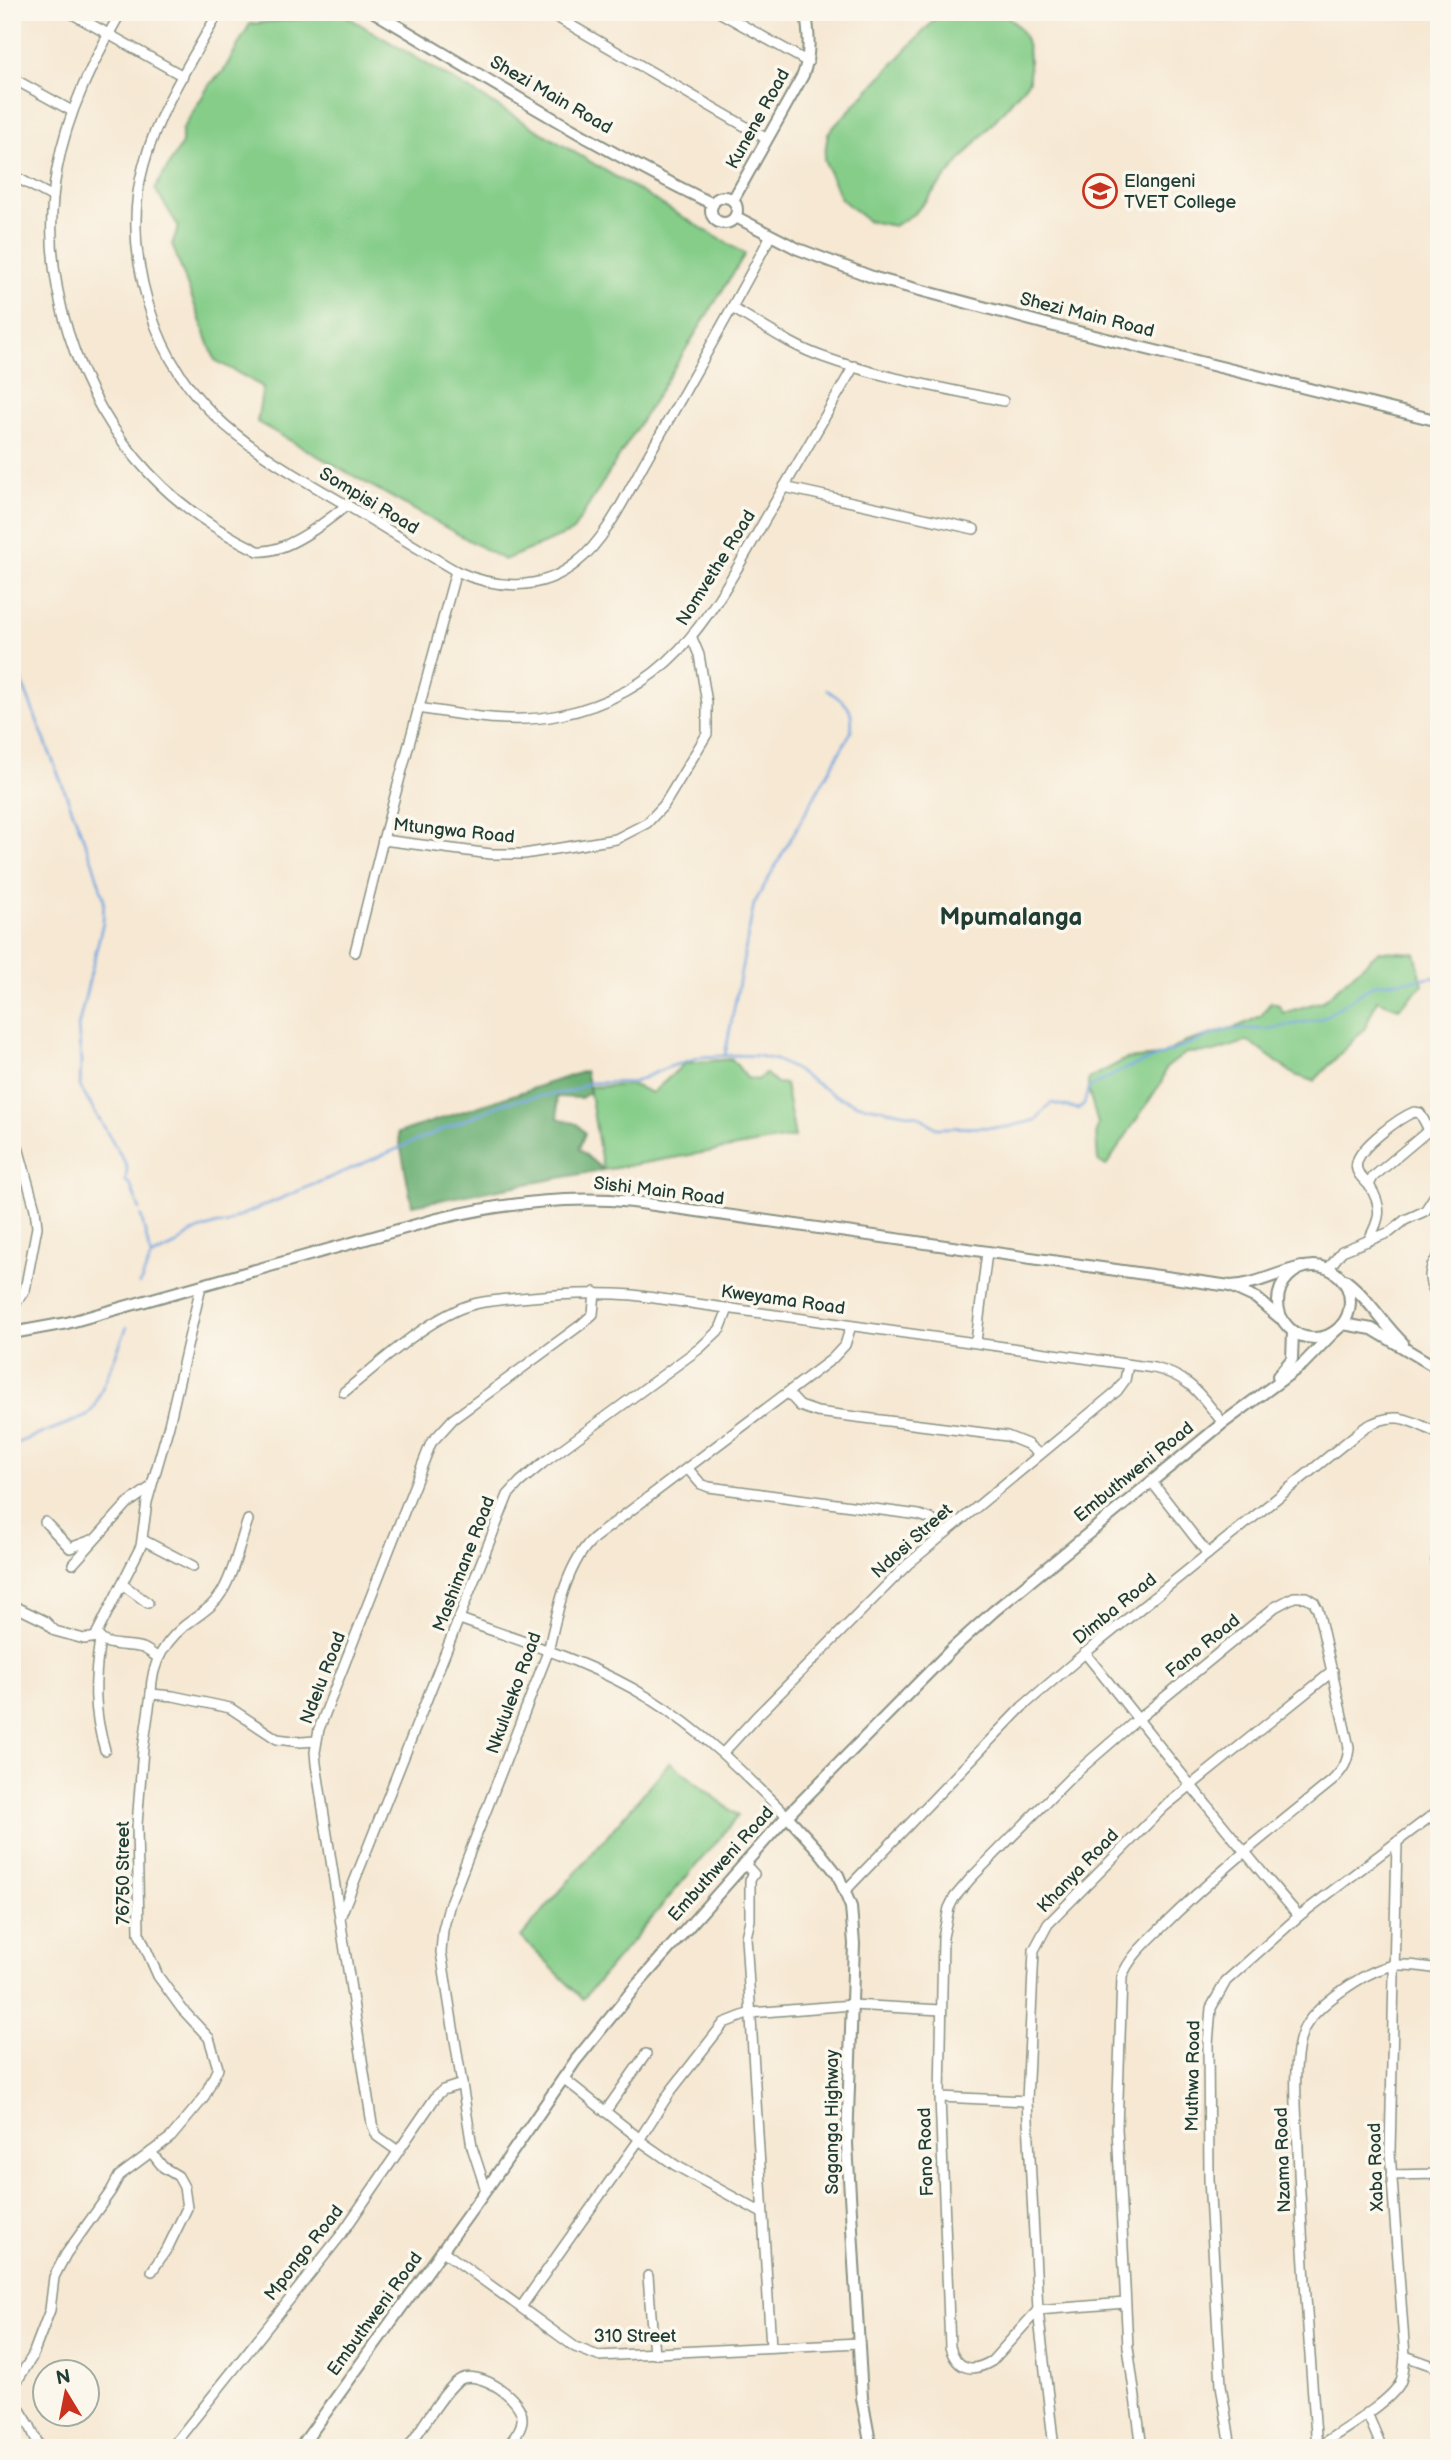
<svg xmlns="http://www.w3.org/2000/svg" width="1451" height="2460" font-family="'Balsamiq Sans',sans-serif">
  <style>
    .green { fill: #85cd89; stroke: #52855e; stroke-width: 2 }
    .forest { fill: #6cb075; stroke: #467654; stroke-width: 2 }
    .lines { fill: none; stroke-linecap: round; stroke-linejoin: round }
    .stream { stroke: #74a6df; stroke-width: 2.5 }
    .minor-casing { stroke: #8a9284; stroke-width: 12 }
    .tertiary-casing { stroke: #8a9284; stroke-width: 14 }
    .minor { stroke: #fff; stroke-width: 9 }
    .tertiary { stroke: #fff; stroke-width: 10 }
    .labels { text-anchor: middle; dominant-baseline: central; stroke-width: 7; stroke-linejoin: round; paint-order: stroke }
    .street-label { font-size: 18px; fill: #1f3d34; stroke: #fbf7ec }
    .poi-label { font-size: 18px; fill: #1f3d34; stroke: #fbf7ec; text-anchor: start }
    .district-label { font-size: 24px; font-weight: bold; fill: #1f3d34; stroke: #fbf7ec }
  </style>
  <rect width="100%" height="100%" fill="#fbf7ec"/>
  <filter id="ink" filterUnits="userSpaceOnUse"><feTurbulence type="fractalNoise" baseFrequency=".0143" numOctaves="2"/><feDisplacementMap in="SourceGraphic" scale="14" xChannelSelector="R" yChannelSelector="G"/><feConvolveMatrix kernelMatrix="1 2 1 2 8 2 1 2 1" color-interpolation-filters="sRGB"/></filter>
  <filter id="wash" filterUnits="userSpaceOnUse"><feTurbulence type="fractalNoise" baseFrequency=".00686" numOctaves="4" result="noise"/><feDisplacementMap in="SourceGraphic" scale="28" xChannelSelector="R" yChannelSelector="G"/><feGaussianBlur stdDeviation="1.57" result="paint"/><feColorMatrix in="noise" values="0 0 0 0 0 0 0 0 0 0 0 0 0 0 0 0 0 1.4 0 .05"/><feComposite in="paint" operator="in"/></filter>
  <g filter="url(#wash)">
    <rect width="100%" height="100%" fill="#f6e8d3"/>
    <g class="green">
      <path d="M947,12H1000C1030,29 1030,50 1029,81L915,213L894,226L868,221L841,199L824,160L828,133L938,16Z"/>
      <path d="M343,14L745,254L572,532L504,560L257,422L263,387L215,360L172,244L179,227L155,189L182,143V130L210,84L223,72L250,24Z"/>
      <path d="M1379,951L1415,953L1423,985L1399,1008L1377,1000L1365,1028L1314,1081L1295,1075L1248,1041L1214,1052L1186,1053L1166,1068L1162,1081L1106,1166L1098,1161L1096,1132L1098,1124L1088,1088V1079L1126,1059L1160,1056L1183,1043L1239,1026L1261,1016L1271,1002L1279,1005L1283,1013L1323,1001Z"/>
      <path d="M732,1059L747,1078L758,1080L765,1073L776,1083L785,1084L795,1137L603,1170L589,1087L633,1085L652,1093L685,1063Z"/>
      <path d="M670,1762L738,1816L583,1999L521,1937Z"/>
    </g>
    <path class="forest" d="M585,1071L590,1092L581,1098L556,1097L558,1118L577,1124L585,1133L579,1149L603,1170L412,1205L398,1133Z"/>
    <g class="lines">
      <g class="stream">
        <path d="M12,657L92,860L104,899L103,922L78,1027L81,1061L80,1087L123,1159L127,1167L126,1182L130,1184L140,1210"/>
        <path d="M725,1055L754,904L851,732C855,707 845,702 827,690"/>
        <path d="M151,1257L178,1244L191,1233L217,1224H226L235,1218L507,1102L572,1091L589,1083L634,1082L666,1068L700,1057L737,1055L759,1056L776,1060L794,1069L834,1095L856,1104L919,1116L936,1128L1007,1127L1036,1120L1051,1103L1078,1109L1084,1105L1088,1088L1125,1069L1228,1029H1269L1321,1019L1375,984L1439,977"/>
        <path d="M140,1284L151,1257L141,1216"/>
        <path d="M12,1445L87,1416L95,1406L127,1327"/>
      </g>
    </g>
  </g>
  <g filter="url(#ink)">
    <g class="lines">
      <g class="minor-casing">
        <g id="minor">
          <path d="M69,12L183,76"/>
          <path d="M121,12C93,61 67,113 57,169C37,276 76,396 150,474C179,505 219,532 258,551C285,554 326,522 347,505"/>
          <path d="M219,12C191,61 159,109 144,164C133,203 134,245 143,284C170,404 245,446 343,503C381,525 418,549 456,571C496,589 540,592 576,563C607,539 628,491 647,458C689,384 732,310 771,235"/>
          <path d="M548,12L767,139"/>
          <path d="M719,12L808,62"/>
          <path d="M12,78L72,111"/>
          <path d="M12,175L53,197"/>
          <path d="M732,308C762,325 791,346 823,357C881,378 944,388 1003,401"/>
          <path d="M784,487L974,529"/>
          <path d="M1439,553V559"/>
          <path d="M418,708C464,715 513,725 560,715C675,691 713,610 766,518C796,467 825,417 854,366"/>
          <path d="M383,840L491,854H524L616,839L647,823L664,805L707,734V703L699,655L692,638"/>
          <path d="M355,952L383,840L456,571"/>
          <path d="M12,1125L35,1209L37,1227L25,1290L12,1308"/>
          <path d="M1369,1185C1363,1179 1354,1172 1357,1162C1361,1146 1399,1118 1414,1112L1420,1113L1429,1130"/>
          <path d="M1368,1241C1381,1218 1383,1207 1369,1185L1373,1177L1429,1130L1439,1125"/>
          <path d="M1439,1256C1427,1269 1427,1284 1439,1297"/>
          <path d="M1329,1268L1342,1251L1390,1232L1405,1220L1425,1211L1439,1189"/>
          <path d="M976,1342L987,1252"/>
          <path d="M344,1392C378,1365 417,1328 457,1310C476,1301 499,1300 520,1298C558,1294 594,1292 633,1295L1154,1368C1190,1376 1201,1396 1223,1423"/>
          <path d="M788,1393L800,1406L817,1412L1007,1436L1027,1444L1039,1454"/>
          <path d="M688,1469L701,1484L709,1487L919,1515L931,1519L945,1532"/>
          <path d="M1151,1481L1208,1554"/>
          <path d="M45,1522L70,1548L92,1540"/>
          <path d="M143,1540L193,1566"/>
          <path d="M1439,1552L1436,1560L1439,1581"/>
          <path d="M73,1564L127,1504L151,1487"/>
          <path d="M122,1584L148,1603"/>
          <path d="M12,1605L45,1621L55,1631L84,1639L98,1637"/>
          <path d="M460,1619C523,1642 591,1662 649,1698C701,1730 744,1773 787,1816"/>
          <path d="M100,1639C94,1680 93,1711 105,1750"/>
          <path d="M1085,1653C1156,1741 1225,1831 1299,1916"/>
          <path d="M157,1657C152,1654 148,1650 143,1648C128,1643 103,1649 97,1633L141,1546L147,1502L169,1425L201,1286"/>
          <path d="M151,1694C151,1660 168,1636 195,1618C206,1610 215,1604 222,1592C234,1573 240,1542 248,1520"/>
          <path d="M723,1753L756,1717L908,1564L1117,1391L1125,1380L1128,1365"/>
          <path d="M744,1863L754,1874L750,1880V1920L746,1937L771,2347"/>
          <path d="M846,1890L1022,1707L1085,1653L1364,1428C1395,1409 1409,1420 1439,1434"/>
          <path d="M341,1915L508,1495L520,1482L543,1463L700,1348L720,1329L728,1309"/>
          <path d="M563,2078L640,2139"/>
          <path d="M940,2097L1027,2101"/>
          <path d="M605,2112L646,2054"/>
          <path d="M639,2140L675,2165L762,2213"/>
          <path d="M398,2151L377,2136L372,2124L316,1764L315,1752L319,1729L431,1443L453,1419L582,1324L593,1314L595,1292"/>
          <path d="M151,2152L163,2167L178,2176L184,2187L187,2208L168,2247L152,2271"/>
          <path d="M1391,2175L1439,2174"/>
          <path d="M486,2190L472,2147L441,1952L443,1930L450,1903L548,1652C556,1617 566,1563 594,1538L832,1359L845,1345L851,1326"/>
          <path d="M443,2251L575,2347L598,2356L859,2343"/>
          <path d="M648,2276L654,2354"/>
          <path d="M521,2307L639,2140L670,2092L724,2023L750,2013L852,2005L941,2010"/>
          <path d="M1038,2310L992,2361C972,2373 957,2370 950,2347L940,2097L943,1937L949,1908L954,1898L971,1878L1071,1777L1138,1719L1275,1607L1294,1597H1306L1314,1602L1318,1610L1349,1747C1348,1762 1343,1770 1332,1781C1274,1828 1215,1874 1162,1927C1147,1942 1129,1957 1122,1977L1117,2128L1128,2347L1142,2448"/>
          <path d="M1038,2310L1125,2303"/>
          <path d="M1405,2356L1439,2368"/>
          <path d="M12,2389L32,2357L50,2310L54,2277L66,2254L111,2191L119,2176L171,2137L203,2099L218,2068L209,2038L182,2009L158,1976L139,1933L137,1825L143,1749L151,1694L173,1696L230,1708L277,1739L301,1742L316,1741"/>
          <path d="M12,2397L30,2426L40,2448"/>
          <path d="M1367,2413L1379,2441V2448"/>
          <path d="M1317,2447C1309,2348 1302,2248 1298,2148C1297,2118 1291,2059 1303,2031C1313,2007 1365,1971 1391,1966C1405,1963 1424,1967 1439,1969"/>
          <path d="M171,2448L341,2235L437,2095L443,2090L462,2084"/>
          <path d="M408,2448C419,2433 446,2386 461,2379C480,2370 524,2399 522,2420C522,2430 512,2440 506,2448"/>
          <path d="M1054,2448L1038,2310L1027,2101L1034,1950L1048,1924L1164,1807L1333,1671"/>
          <path d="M1231,2448L1221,2385L1209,2179L1208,2044L1211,2008L1226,1981L1299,1916L1439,1810"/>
          <path d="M1316,2448C1336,2434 1390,2403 1400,2383C1404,2375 1404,2365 1405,2356L1390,2152L1397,1842"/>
        </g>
      </g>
      <g class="tertiary-casing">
        <g id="tertiary">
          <path d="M374,12C486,78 596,148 713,204"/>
          <circle cx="724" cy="210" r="13"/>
          <path d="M733,200L803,75C811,54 809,35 806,12"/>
          <path d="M736,217L798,249L875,278L1046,324L1439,421"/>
          <circle cx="1314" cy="1302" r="36"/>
          <path d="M1345,1280C1368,1297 1382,1323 1403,1343"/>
          <path d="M1232,1287L1256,1298L1280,1318"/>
          <path d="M1343,1324L1372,1329L1439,1369"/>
          <path d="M12,1333L67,1323L437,1219C500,1204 568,1195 633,1202L1230,1286C1257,1285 1275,1273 1302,1267"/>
          <path d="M1278,1376L1292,1359L1293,1332"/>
          <path d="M787,1816L819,1851L838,1875L851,1907L854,1944L847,2144L862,2398L871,2448"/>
          <path d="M300,2448L486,2190L576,2060L636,1986L787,1816L953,1648L994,1611L1223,1423L1303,1364L1334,1332"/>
        </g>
      </g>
      <use href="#minor" class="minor"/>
      <use href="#tertiary" class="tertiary"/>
    </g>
  </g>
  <defs>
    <g id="university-ring" transform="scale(1.75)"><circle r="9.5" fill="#fbf7ec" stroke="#c8321e" stroke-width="1.5"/><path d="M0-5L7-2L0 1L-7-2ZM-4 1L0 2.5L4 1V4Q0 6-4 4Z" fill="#c8321e"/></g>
  </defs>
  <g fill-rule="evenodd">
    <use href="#university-ring" x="1100" y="191"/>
  </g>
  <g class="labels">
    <g class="street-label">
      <text transform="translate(551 95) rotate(30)">Shezi Main Road</text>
      <text transform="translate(758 119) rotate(-61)">Kunene Road</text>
      <text transform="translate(1087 315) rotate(14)">Shezi Main Road</text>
      <text transform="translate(369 501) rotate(31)">Sompisi Road</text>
      <text transform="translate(716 568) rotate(-58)">Nomvethe Road</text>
      <text transform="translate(454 831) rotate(6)">Mtungwa Road</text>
      <text transform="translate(659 1191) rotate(7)">Sishi Main Road</text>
      <text transform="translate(783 1300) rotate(8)">Kweyama Road</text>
      <text transform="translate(1134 1472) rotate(-39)">Embuthweni Road</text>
      <text transform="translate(912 1541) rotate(-42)">Ndosi Street</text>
      <text transform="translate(464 1564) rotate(-69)">Mashimane Road</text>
      <text transform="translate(1115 1609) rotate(-39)">Dimba Road</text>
      <text transform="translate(1203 1646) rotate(-39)">Fano Road</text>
      <text transform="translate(323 1678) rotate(-69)">Ndelu Road</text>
      <text transform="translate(514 1693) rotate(-70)">Nkululeko Road</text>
      <text transform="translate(721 1864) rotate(-48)">Embuthweni Road</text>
      <text transform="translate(1078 1871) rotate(-46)">Khanya Road</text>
      <text transform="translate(123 1873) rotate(-90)">76750 Street</text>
      <text transform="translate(1193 2076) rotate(-89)">Muthwa Road</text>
      <text transform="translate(832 2122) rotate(-90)">Saganga Highway</text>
      <text transform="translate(926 2152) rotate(-92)">Fano Road</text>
      <text transform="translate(1283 2160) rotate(-92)">Nzama Road</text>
      <text transform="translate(1376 2167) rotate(-92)">Xaba Road</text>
      <text transform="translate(304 2253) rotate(-52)">Mpongo Road</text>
      <text transform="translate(375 2314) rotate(-54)">Embuthweni Road</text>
      <text x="635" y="2336">310 Street</text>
    </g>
    <g class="poi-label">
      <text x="1124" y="181">Elangeni<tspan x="1124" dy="21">TVET College</tspan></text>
    </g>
    <g class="district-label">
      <text x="1011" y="917">Mpumalanga</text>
    </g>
  </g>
  <rect width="1451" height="2460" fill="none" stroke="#fbf7ec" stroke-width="42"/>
  <g transform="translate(66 2393) rotate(350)"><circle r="33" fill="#fbf7ec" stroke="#a3ada2" stroke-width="2"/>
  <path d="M0-5L12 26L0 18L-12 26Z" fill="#c8321e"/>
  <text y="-10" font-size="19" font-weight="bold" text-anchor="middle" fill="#1f3d34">N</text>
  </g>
</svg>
